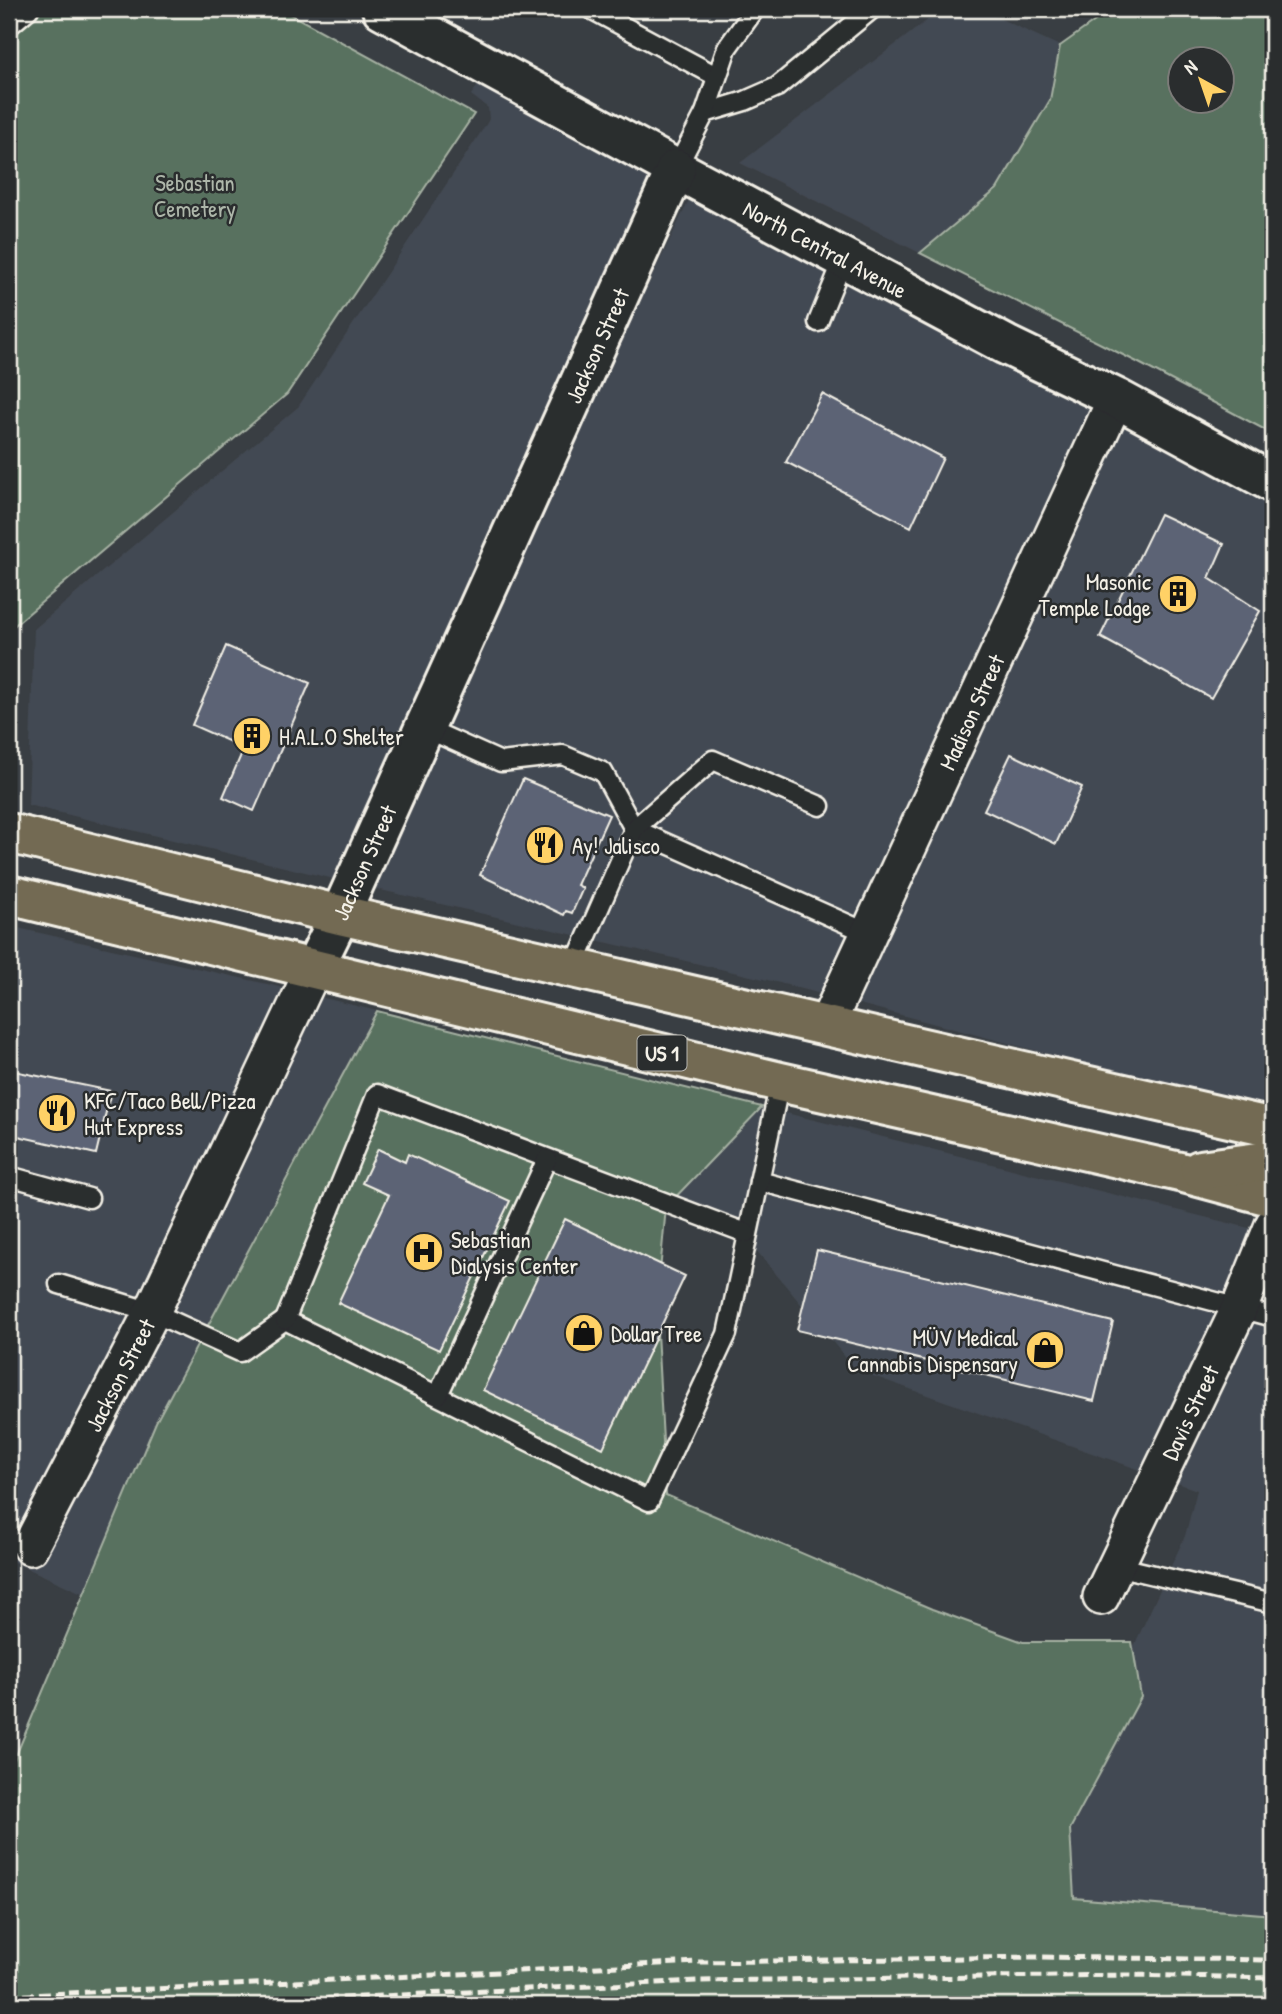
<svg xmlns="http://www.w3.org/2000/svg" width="1282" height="2014" font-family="'Patrick Hand',sans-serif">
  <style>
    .built { fill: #434952 }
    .green { fill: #59715e; stroke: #a6b1a3; stroke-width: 2; fill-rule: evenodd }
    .building { fill: #5b6475; stroke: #f4f1e8; stroke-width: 2 }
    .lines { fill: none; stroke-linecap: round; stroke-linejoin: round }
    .service-casing { stroke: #f4f1e8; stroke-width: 23 }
    .minor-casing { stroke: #f4f1e8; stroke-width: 40 }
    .tertiary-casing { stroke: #f4f1e8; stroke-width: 44 }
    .primary-casing { stroke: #f4f1e8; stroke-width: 44 }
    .service { stroke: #2a2d2e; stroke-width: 18 }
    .minor { stroke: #2a2d2e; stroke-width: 35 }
    .tertiary { stroke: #2a2d2e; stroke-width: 38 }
    .primary { stroke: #736b52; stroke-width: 38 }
    .rail { stroke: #f4f1e8; stroke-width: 5; stroke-dasharray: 10 5; stroke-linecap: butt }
    .labels { text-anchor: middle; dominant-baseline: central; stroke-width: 5; stroke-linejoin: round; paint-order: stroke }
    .shield { fill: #2a2d2e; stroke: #b7b6b0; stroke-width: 2 }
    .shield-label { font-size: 21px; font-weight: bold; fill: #f4f1e8 }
    .park-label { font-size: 23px; fill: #aeb7aa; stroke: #2a2d2e }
    .street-label { font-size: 23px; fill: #f4f1e8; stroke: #2a2d2e }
    .poi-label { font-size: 23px; fill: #f4f1e8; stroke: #2a2d2e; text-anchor: start }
  </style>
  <rect width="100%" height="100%" fill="#393e43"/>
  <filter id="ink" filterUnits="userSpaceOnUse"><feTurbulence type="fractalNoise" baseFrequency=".0143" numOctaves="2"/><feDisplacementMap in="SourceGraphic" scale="14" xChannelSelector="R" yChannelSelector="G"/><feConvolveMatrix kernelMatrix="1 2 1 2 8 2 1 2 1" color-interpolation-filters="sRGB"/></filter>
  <g filter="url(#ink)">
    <g class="built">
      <path d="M942,9H979L1060,46L1050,99L997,189L920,253L740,163Z"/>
      <path d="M484,77L664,165L526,453L334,879L28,805L34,629L298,407L487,123L489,119L488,108L471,95Z"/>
      <path d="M698,181L1273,473V1113L772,981L372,888L559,471Z"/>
      <path d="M9,926L267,984L377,1011L156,1422L84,1594L9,1560Z"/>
      <path d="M762,1107L1269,1233L1273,1238V1915L1074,1898L1070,1829L1141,1697L1133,1648L1185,1536L1197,1490L856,1370L750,1243L668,1205Z"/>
    </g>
    <g class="green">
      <path d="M9,9H281L474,114L287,394L9,630Z"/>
      <path d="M1112,9H1273V434L1137,362L920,253L997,189L1050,100L1060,46ZM1180,60H1222V102H1180Z"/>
      <path d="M377,1011L762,1107L666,1207L656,1314L666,1495L932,1609L1023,1642H1132L1141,1697L1070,1829L1074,1898L1273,1915V2005H9V1772L156,1422Z"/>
    </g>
    <g class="building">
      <path d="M822,394L943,458L911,527L786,462Z"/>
      <path d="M1160,514L1224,544L1209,578L1260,611L1211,698L1100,637Z"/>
      <path d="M226,646L310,683L254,811L223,797L244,748L192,725Z"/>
      <path d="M1011,754L1082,787L1056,844L984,810Z"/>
      <path d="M523,779L609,815L577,885L583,888L572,913L566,911L564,915L480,875Z"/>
      <path d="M9,1070L111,1091L96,1154L9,1134Z"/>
      <path d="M378,1149L405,1162L408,1154L510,1201L439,1350L338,1303L389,1195L362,1183Z"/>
      <path d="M565,1219L685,1276L603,1448L483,1390Z"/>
      <path d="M817,1250L1113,1322L1094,1401L797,1330Z"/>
    </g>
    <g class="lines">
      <g class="service-casing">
        <g id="service">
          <path d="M591,9L716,76"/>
          <path d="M9,26L29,9"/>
          <path d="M705,113L745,101L777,87L872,9"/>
          <path d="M676,169L705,113L727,48L755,9"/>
          <path d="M818,322L844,258"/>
          <path d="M423,727L501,762L563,755L603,772L634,829L870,934"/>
          <path d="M573,968L634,829L713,760L820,806"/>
          <path d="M9,1176L89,1198"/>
          <path d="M759,1181L1273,1317"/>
          <path d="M59,1284L152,1312L240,1352L285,1320L649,1501L727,1334L780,1082"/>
          <path d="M285,1320L377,1094L746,1233"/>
          <path d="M438,1395L547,1159"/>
          <path d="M9,1537L30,1547"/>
          <path d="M1116,1566L1273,1603"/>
        </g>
      </g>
      <g class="minor-casing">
        <g id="minor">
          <path id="s1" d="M826,1026L1116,398"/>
          <path id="s2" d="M30,1547L152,1312L313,970"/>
          <path id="s3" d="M1101,1597L1239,1309L1273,1225"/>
        </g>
      </g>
      <g class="tertiary-casing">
        <g id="tertiary">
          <path id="s4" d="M382,9L676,169L1006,345L1116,398L1273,483"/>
          <path id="s5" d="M313,970L340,915L676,169"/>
        </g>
      </g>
      <g class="primary-casing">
        <g id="primary">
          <path d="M9,833L340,915L1273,1128"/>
          <path d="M9,895L780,1082L1180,1172L1273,1197"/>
          <path d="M1200,1170L1273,1160"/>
        </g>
      </g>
      <use href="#service" class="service"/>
      <use href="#minor" class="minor"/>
      <use href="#tertiary" class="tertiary"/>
      <use href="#primary" class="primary"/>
      <g class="rail">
        <path d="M9,1996L700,1962L1035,1957L1273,1960"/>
        <path d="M192,2005L697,1981L1129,1975L1273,1978"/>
      </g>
    </g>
  </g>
  <defs>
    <g id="building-disc" transform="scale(2.0125)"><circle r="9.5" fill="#ffd166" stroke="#2a2d2e"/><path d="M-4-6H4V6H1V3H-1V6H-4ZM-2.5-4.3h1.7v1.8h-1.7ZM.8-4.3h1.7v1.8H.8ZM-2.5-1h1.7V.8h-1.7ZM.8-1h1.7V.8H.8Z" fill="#111"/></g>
    <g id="restaurant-disc" transform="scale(2.0125)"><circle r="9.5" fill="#ffd166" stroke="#2a2d2e"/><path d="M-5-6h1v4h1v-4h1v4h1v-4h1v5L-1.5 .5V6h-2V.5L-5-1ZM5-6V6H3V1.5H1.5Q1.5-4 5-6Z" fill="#111"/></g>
    <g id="hospital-disc" transform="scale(2.0125)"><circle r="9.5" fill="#ffd166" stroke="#2a2d2e"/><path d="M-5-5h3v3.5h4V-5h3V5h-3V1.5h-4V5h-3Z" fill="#111"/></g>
    <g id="shop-disc" transform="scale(2.0125)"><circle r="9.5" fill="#ffd166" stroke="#2a2d2e"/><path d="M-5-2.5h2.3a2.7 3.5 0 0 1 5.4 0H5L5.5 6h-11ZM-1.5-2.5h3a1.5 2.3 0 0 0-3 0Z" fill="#111"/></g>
  </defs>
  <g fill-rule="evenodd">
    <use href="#building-disc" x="1178" y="594"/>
    <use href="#building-disc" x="252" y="736"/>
    <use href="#restaurant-disc" x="545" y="845"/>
    <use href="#restaurant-disc" x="57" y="1113"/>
    <use href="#hospital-disc" x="424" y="1252"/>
    <use href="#shop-disc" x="584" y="1333"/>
    <use href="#shop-disc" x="1045" y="1350"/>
  </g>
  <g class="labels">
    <rect class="shield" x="637.5" y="1035.5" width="49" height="35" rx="5"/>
    <g class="shield-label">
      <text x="662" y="1053">US 1</text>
    </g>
    <g class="park-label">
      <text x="195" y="182">Sebastian<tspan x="195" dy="26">Cemetery</tspan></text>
    </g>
    <g class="street-label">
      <text stroke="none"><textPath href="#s4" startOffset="504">North Central Avenue</textPath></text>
      <text stroke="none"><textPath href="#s5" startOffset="686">Jackson Street</textPath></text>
      <text stroke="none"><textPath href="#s1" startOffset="346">Madison Street</textPath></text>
      <text stroke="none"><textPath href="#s5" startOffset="119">Jackson Street</textPath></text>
      <text stroke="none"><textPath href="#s2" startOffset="194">Jackson Street</textPath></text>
      <text stroke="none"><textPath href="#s3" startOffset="205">Davis Street</textPath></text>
    </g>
    <g class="poi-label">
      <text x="1151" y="581" text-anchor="end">Masonic<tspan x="1151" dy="26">Temple Lodge</tspan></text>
      <text x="279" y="736">H.A.L.O Shelter</text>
      <text x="572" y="845">Ay! Jalisco</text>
      <text x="84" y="1100">KFC/Taco Bell/Pizza<tspan x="84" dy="26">Hut Express</tspan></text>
      <text x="451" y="1239">Sebastian<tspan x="451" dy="26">Dialysis Center</tspan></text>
      <text x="611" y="1333">Dollar Tree</text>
      <text x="1018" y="1337" text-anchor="end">MÜV Medical<tspan x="1018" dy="26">Cannabis Dispensary</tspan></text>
    </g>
  </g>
  <rect width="1282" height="2014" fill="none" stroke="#2a2d2e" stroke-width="35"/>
  <rect x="18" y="18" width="1247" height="1979" fill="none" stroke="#f4f1e8" stroke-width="2.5" filter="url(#ink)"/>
  <g transform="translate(1201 80) rotate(320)"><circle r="33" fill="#2a2d2e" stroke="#7b7b78" stroke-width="2"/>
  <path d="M0-5L12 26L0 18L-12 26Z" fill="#ffd166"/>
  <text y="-10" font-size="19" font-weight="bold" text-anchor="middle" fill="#f4f1e8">N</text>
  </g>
</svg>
